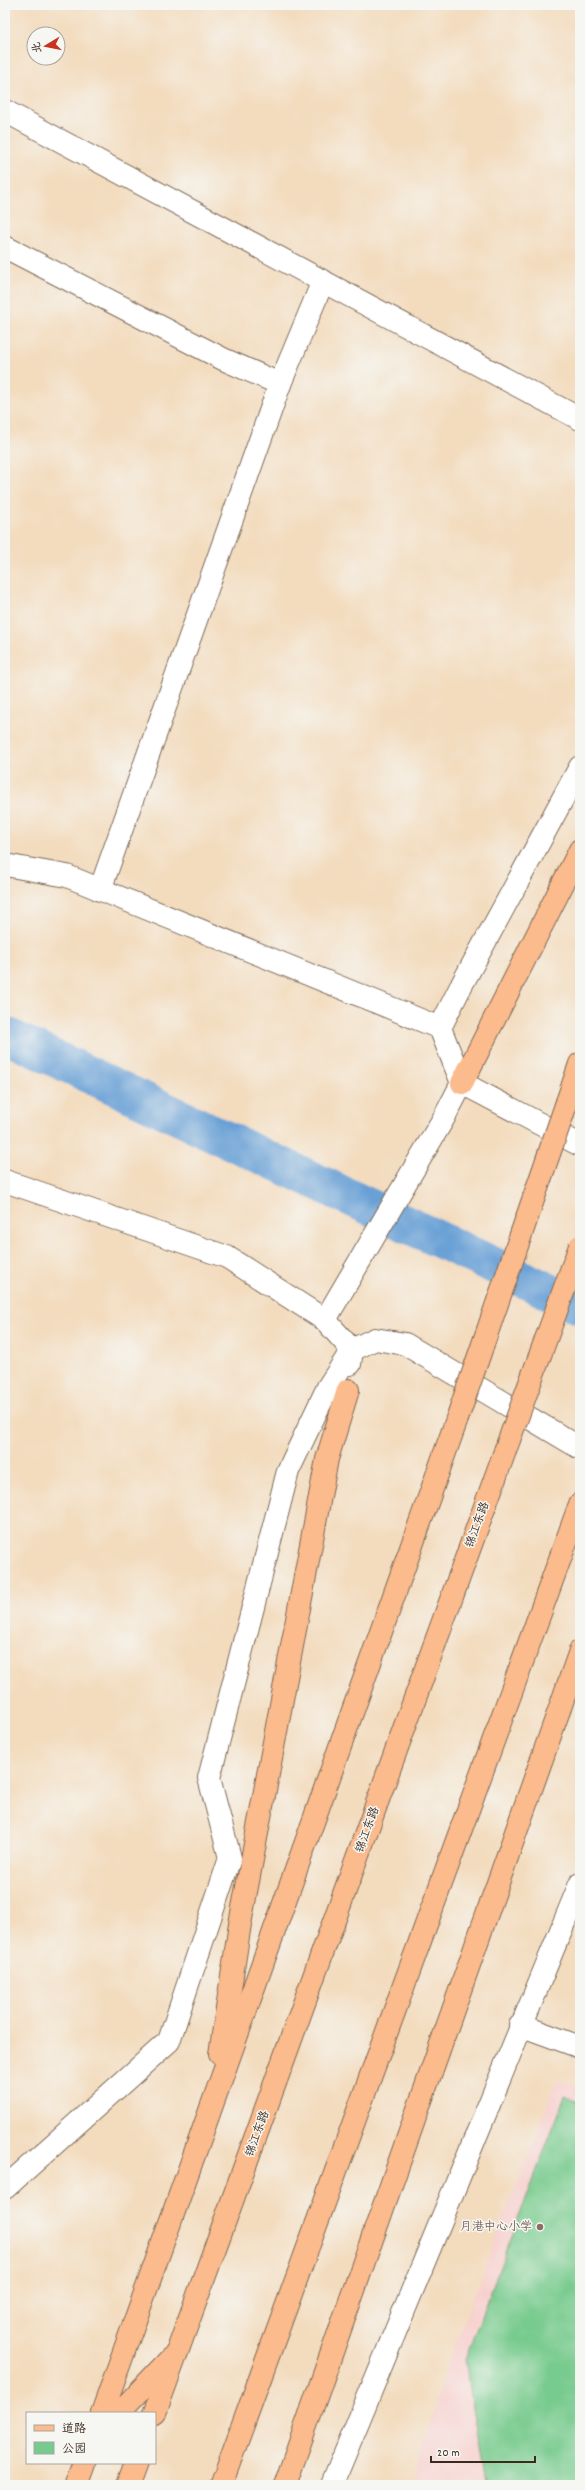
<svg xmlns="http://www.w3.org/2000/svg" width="585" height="2490" font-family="Dekko,'LXGW WenKai TC',sans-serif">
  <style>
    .built { fill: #f7d0ce }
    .green { fill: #78cb8e; stroke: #5a7a56 }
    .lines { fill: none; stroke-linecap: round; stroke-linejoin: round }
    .canal { stroke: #69a0d6; stroke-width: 37 }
    .minor-casing { stroke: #7b6856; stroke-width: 24 }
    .major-casing { stroke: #7b6856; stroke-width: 24 }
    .minor { stroke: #fff; stroke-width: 22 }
    .major { stroke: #fbbb8c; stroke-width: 22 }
    .major-bridge-casing { stroke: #7b6856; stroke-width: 24; stroke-linecap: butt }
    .major-bridge { stroke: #fbbb8c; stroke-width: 22 }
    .education-dot { fill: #8d6e63; stroke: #f6f6f2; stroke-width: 1.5 }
    .labels { text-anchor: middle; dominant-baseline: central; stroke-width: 3; stroke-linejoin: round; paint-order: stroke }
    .street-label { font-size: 12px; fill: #3b2a1e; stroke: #f6f6f2 }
    .education-label { font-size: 12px; fill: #785e54; stroke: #f6f6f2; text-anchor: end }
  </style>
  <rect width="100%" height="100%" fill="#f6f6f2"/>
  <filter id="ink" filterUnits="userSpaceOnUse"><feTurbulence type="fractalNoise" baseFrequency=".025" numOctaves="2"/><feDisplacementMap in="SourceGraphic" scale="8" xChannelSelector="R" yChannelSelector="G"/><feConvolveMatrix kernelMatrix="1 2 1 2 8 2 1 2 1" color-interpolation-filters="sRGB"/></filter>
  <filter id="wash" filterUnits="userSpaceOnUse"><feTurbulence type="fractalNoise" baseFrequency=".012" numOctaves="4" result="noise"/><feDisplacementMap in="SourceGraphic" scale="16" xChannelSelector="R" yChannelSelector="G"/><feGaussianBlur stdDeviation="0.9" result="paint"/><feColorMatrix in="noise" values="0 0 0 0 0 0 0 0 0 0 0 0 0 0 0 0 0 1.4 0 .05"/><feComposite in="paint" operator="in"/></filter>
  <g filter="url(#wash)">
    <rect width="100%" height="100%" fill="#f3dbbd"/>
    <path class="built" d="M557,2080L580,2088V2485H414L447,2365Z"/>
    <path class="green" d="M565,2096L580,2101V2485H486L465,2359Z"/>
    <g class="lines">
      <path class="canal" d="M5,1035L580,1306"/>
    </g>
  </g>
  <g filter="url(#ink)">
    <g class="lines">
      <g class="minor-casing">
        <g id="minor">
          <path d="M5,111L580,419"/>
          <path d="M5,247L223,359L280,384L323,281"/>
          <path d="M5,865L67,876L440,1028L462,1083L445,1116L325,1320L227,1257L5,1181"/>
          <path d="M100,890L280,384"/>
          <path d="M440,1028L461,986L580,767"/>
          <path d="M462,1083L580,1145"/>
          <path d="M325,1320L352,1350L350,1364"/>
          <path d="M520,2025L580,2047"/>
          <path d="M5,2188L169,2041L230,1858L209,1778L288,1471L328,1387L352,1350L375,1339L405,1344L580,1448"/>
          <path d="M332,2485L580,1884"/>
        </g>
      </g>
      <g class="major-casing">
        <g id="major">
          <path d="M462,1083L580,850"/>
          <path d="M567,1102L580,1064"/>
          <path d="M220,2054L240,1924L327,1459L348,1390"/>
          <path d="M102,2413L457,1419"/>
          <path d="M119,2413L171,2358"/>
          <path d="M155,2413L505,1451"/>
          <path d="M76,2485L84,2463"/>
          <path d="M128,2485L136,2463"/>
          <path d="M221,2485L580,1504"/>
          <path d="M285,2485L580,1651"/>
        </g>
      </g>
      <use href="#minor" class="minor"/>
      <use href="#major" class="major"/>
      <g class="major-bridge-casing">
        <g id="major-bridge">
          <path d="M457,1419L567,1102"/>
          <path d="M505,1451L580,1246"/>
        </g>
      </g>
      <use href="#major-bridge" class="major-bridge"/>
    </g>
  </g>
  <circle class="education-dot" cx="540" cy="2227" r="4"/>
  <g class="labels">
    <g class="street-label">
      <text transform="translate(478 1525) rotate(-70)">锦江东路</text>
      <text transform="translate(368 1830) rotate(-70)">锦江东路</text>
      <text transform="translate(258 2134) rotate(-70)">锦江东路</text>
    </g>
    <g class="education-label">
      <text x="532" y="2227">月港中心小学</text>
    </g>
  </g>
  <rect width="585" height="2490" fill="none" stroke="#f6f6f2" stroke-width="20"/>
  <rect x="26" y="2412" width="130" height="52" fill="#f6f6f2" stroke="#aba49d"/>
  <rect x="34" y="2425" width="20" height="6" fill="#fbbb8c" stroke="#aba49d"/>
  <text x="62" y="2432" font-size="12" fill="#3b2a1e">道路</text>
  <rect x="34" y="2442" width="20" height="12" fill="#78cb8e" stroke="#aba49d"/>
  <text x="62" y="2452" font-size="12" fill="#3b2a1e">公园</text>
  <g transform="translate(46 46) rotate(260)"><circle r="19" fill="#f6f6f2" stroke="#aba49d"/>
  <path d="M0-3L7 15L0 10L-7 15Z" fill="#c8321e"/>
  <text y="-6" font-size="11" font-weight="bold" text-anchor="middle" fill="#3b2a1e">北</text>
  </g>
  <path d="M431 2456v6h104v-6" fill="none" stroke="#3b2a1e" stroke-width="2"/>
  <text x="437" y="2456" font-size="12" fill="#3b2a1e" stroke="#f6f6f2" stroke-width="3" paint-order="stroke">20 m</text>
</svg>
